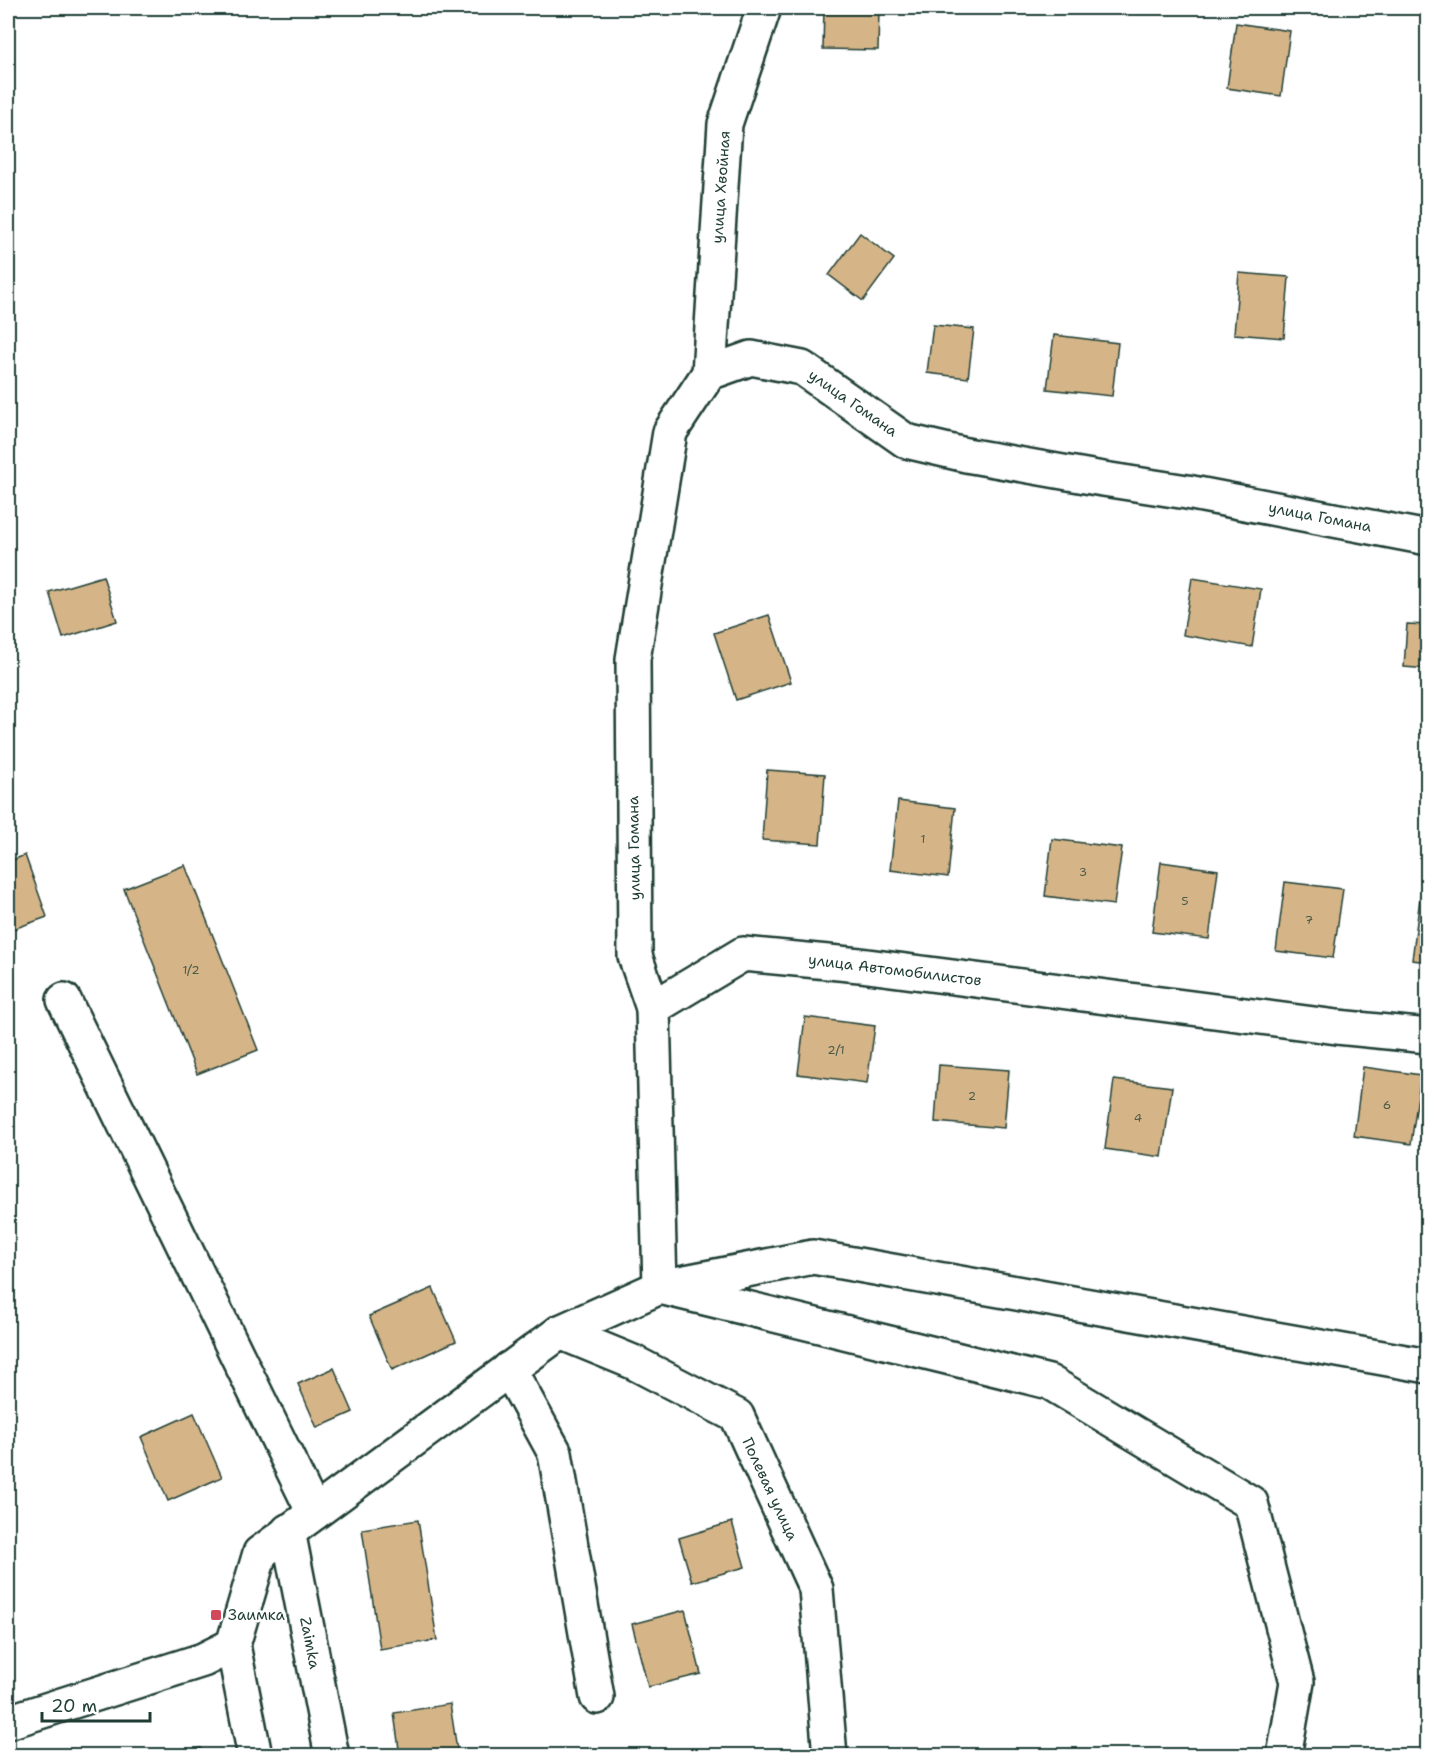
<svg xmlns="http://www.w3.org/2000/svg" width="1435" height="1763" font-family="'Shantell Sans',sans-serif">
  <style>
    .building { fill: #d5b588; stroke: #1f3d34; stroke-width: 1.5 }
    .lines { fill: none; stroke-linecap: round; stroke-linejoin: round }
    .minor-casing { stroke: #1f3d34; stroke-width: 38 }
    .minor { stroke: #fff; stroke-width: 33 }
    .poi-dot { fill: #d1495b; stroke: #fff; stroke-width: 2 }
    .labels { text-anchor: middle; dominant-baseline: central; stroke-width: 5; stroke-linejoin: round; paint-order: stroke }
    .number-label { font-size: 12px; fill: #4c5b49 }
    .street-label { font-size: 15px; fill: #1f3d34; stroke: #fff }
    .poi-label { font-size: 15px; fill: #1f3d34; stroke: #fff; text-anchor: start }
  </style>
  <rect width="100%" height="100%" fill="#fff"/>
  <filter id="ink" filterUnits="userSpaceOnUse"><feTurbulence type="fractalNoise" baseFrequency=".0167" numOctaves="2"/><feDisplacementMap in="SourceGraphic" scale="12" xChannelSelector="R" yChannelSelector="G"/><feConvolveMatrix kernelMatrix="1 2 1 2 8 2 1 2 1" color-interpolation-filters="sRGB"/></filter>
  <g filter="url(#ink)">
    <g class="building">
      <path d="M824,8H879L878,50L823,49Z"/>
      <path d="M1236,23L1290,31L1281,96L1227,88Z"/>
      <path d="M860,233L894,259L863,301L829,275Z"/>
      <path d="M1239,273L1289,277L1284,338L1234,334Z"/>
      <path d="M933,325L974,329L968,378L927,373Z"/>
      <path d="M1054,335L1118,343L1112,396L1047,389Z"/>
      <path d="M103,576L117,621L63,638L49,592Z"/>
      <path d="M1192,578L1261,589L1252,647L1183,635Z"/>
      <path d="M769,615L791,682L736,700L714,633Z"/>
      <path d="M1407,624L1428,625V669L1404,667Z"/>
      <path d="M767,770L825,774L820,844L762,840Z"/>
      <path d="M898,801L955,808L948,877L890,870Z"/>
      <path d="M1052,839L1122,848L1114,905L1045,896Z"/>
      <path d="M25,855L47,917L8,931V862Z"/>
      <path d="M1161,862L1218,870L1209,939L1152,932Z"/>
      <path d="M185,865L258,1050L197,1074L124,889Z"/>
      <path d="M1285,882L1343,889L1333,958L1276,951Z"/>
      <path d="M1421,890L1428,891V962L1412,960Z"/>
      <path d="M805,1017L875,1026L867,1083L798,1074Z"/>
      <path d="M939,1065L1009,1070L1004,1128L935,1122Z"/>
      <path d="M1363,1067L1421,1075L1411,1144L1354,1136Z"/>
      <path d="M1114,1080L1172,1087L1162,1157L1105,1149Z"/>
      <path d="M433,1288L456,1341L392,1370L369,1316Z"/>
      <path d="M334,1368L353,1412L317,1428L298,1384Z"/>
      <path d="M194,1413L222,1477L168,1501L141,1437Z"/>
      <path d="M418,1520L437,1640L380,1649L362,1529Z"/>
      <path d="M732,1522L745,1567L692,1582L679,1538Z"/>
      <path d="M685,1610L701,1674L648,1687L632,1624Z"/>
      <path d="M450,1704L458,1756H400L394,1713Z"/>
      <path d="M201,1748L202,1756H156Z"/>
    </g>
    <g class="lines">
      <g class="minor-casing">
        <g id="minor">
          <path d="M709,373L725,124L764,8"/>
          <path d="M64,1000L314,1513"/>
          <path d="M653,1008L635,956L633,659L670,432L709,373L751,358L802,368L906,441L966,455L1097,478L1187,492L1428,538"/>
          <path d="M560,1332L633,1362L737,1416L816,1589L830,1756"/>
          <path d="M509,1369L555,1453L597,1697"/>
          <path d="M288,1531L332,1756"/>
          <path d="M233,1645L255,1756"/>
          <path d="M8,1722L203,1660L233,1645L260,1553L560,1332L660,1287L813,1257L1428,1366"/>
          <path d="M1284,1756L1297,1682L1251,1503L1049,1382L660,1287L653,1008L743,954L860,965L1337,1027L1428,1036"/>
        </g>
      </g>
      <use href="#minor" class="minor"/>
    </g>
  </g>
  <rect class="poi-dot" x="210" y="1609" width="12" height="12" rx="3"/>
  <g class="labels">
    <g class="number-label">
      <text x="923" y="839">1</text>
      <text x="1083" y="872">3</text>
      <text x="1185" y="901">5</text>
      <text x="1309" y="920">7</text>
      <text x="191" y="970">1/2</text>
      <text x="836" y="1050">2/1</text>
      <text x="972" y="1096">2</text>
      <text x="1387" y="1105">6</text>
      <text x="1138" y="1118">4</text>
    </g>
    <g class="street-label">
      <text transform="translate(721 187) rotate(-86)">улица Хвойная</text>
      <text transform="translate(853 403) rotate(35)">улица Гомана</text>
      <text transform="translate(1320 517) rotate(11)">улица Гомана</text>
      <text transform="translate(634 848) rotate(-91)">улица Гомана</text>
      <text transform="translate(895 970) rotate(7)">улица Автомобилистов</text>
      <text transform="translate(770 1489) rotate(65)">Полевая улица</text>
      <text transform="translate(310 1643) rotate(79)">Zaimka</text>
    </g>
    <g class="poi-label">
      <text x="228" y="1615">Заимка</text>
    </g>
  </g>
  <rect width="1435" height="1763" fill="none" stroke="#fff" stroke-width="30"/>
  <rect x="15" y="15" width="1405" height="1733" fill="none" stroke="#1f3d34" stroke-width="2" filter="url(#ink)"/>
  <path d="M42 1712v9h108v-9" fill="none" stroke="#1f3d34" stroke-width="3"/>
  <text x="51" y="1712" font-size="18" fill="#1f3d34" stroke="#ffffff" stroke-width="4.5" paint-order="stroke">20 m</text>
</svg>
